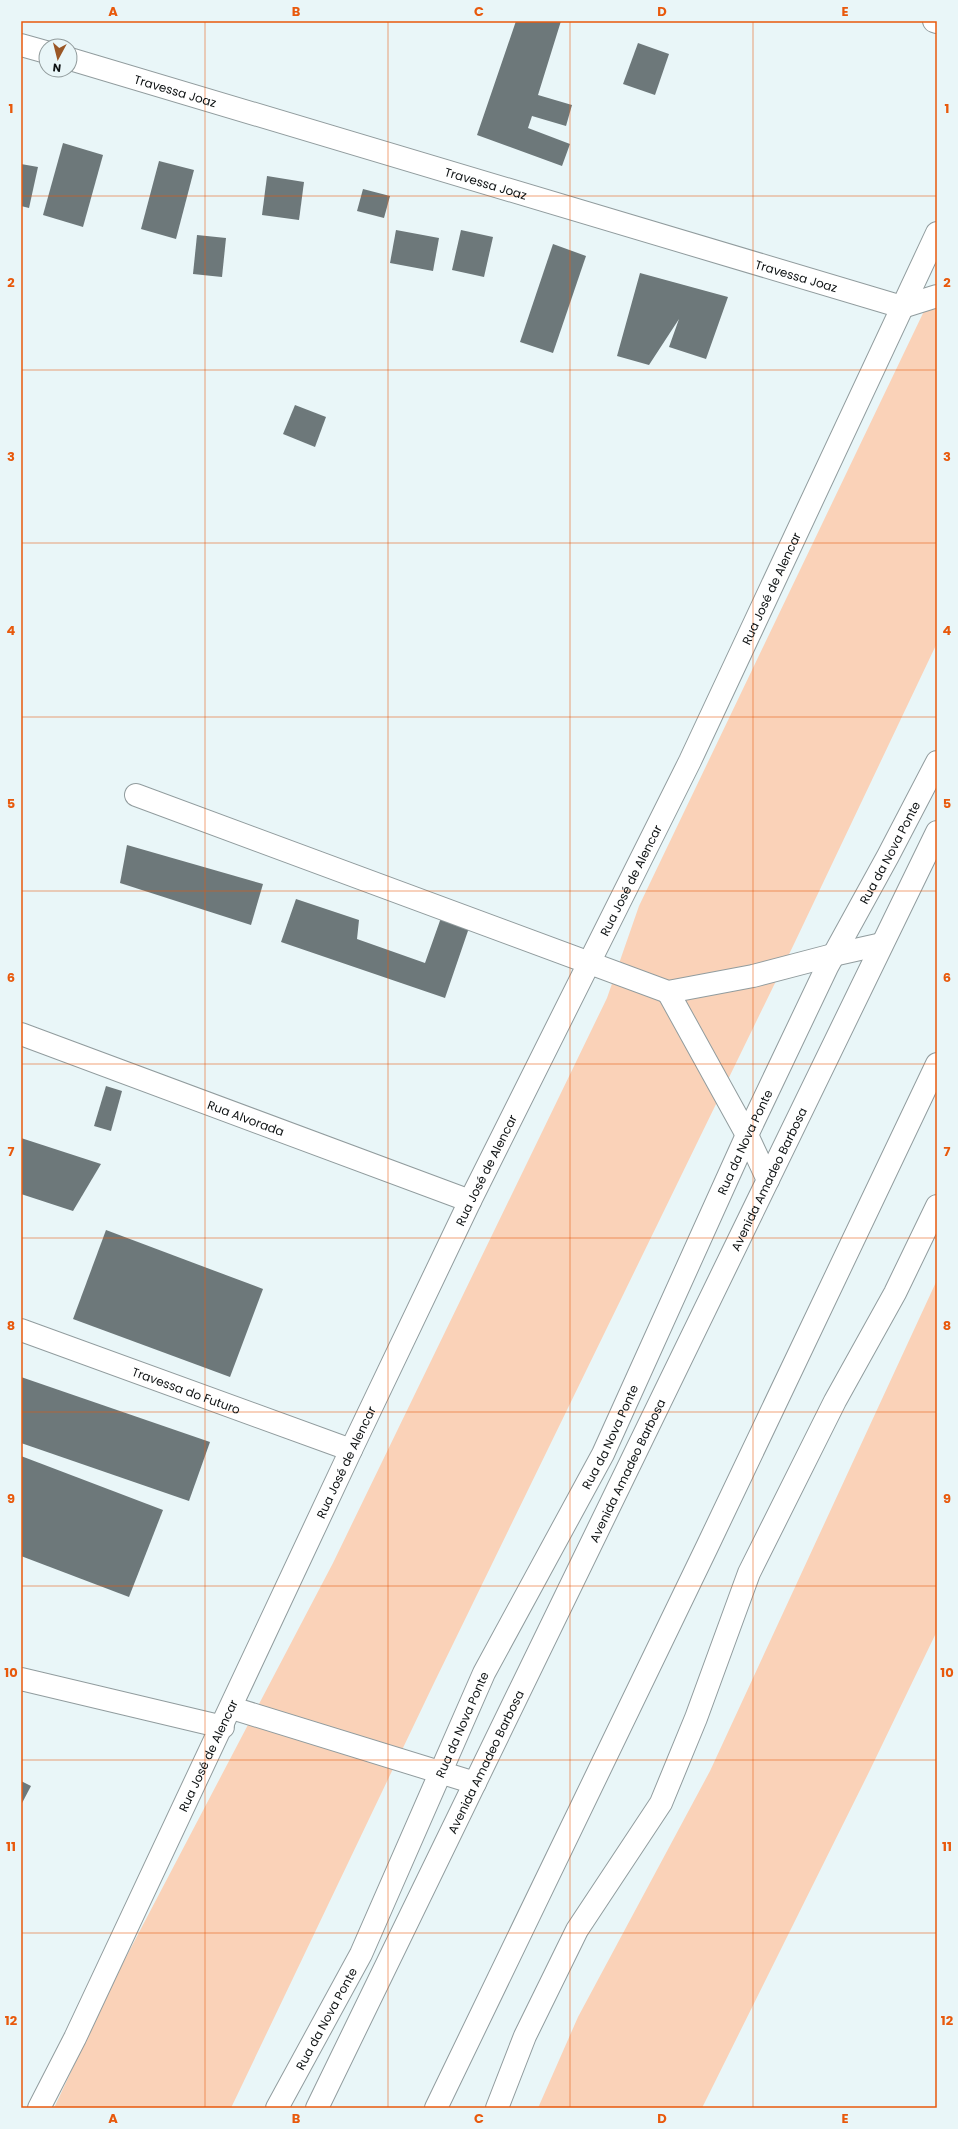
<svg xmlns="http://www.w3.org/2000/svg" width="958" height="2129" font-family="Poppins,sans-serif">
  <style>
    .green { fill: #fad2b8 }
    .building { fill: #6d787a }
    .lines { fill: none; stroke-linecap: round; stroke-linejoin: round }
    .minor-casing { stroke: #919c9e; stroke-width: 24 }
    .major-casing { stroke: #919c9e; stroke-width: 24 }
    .minor { stroke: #fff; stroke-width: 22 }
    .major { stroke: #fff; stroke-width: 22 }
    .grid { fill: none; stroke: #e8590c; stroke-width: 1; stroke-opacity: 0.55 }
    .labels { text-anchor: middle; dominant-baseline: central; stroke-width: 3; stroke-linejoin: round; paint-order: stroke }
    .street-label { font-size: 12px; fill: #0e1213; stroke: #e9f6f8 }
    .neatline { fill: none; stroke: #e8590c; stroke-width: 1.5 }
    .grid-label { font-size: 13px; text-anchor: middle; font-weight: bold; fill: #e8590c }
  </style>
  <rect width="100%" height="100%" fill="#e9f6f8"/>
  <g class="green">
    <path d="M937,284V643L794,944L434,1683L231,2108H54L114,1980L333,1563L607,998L639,906Z"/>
    <path d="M937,1280V1631L869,1772L702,2108H538L578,2017L710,1771Z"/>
  </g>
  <g class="building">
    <path d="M516,21H561L538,95L572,105L566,126L532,116L528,128L570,144L562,166L477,135Z"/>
    <path d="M638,43L669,54L655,95L623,84Z"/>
    <path d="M63,143L103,155L83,227L43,215Z"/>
    <path d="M159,161L194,170L176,239L141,229Z"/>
    <path d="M21,164L38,167L29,208L21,206Z"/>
    <path d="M267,176L304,182L299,220L262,215Z"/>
    <path d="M363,189L390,196L384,218L357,211Z"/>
    <path d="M396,230L439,238L433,271L390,263Z"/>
    <path d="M461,230L493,237L484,277L452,270Z"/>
    <path d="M197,235L226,238L222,277L193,274Z"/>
    <path d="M553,244L586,256L553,353L520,342Z"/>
    <path d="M640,273L728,297L706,359L669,347L679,319L649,365L617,356Z"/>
    <path d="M295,405L326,417L315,447L283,434Z"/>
    <path d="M127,845L263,884L251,925L120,883Z"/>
    <path d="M296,899L359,920L357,939L425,963L442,915L470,925L445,998L281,942Z"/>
    <path d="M106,1086L122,1091L111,1131L94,1126Z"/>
    <path d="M21,1138L101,1164L73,1211L21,1194Z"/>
    <path d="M106,1230L263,1289L230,1377L73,1319Z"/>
    <path d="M21,1377L210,1442L189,1501L21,1443Z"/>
    <path d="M21,1456L163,1510L129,1597L21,1556Z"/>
    <path d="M21,1781L31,1786L21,1805Z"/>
  </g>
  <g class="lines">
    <g class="minor-casing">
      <g id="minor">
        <path d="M934,21L937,22"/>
        <path d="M21,45L46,52"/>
        <path id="s1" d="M70,59L902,307L937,296"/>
        <path d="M136,795L668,992L753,976L833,955L882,944"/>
        <path d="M668,992L747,1135L768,1180"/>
        <path id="s2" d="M21,1034L470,1201"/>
        <path id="s3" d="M21,1330L351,1450"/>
        <path d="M21,1679L223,1727"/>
        <path d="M232,1708L475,1783"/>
        <path id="s4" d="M39,2108L75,2038L351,1450L470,1201L690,761L937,233"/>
        <path id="s5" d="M277,2108L361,1954L484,1673L603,1454L747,1135L827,967L888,856L937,762"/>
        <path d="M497,2108L525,2036L577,1930L661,1803L696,1718L749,1573L835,1401L895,1293L937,1206"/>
      </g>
    </g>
    <g class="major-casing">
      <g id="major">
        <path id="s6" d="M317,2108L937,832"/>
        <path d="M436,2108L707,1547L937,1064"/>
      </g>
    </g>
    <use href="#minor" class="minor"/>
    <use href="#major" class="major"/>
  </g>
  <path class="grid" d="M205,21V2108M388,21V2108M570,21V2108M753,21V2108M21,196H937M21,370H937M21,543H937M21,717H937M21,891H937M21,1064H937M21,1238H937M21,1412H937M21,1586H937M21,1760H937M21,1933H937"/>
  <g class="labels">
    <g class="street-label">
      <text stroke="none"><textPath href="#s1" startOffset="110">Travessa Joaz</textPath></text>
      <text stroke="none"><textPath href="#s1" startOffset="434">Travessa Joaz</textPath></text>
      <text stroke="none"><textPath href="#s1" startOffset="758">Travessa Joaz</textPath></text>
      <text stroke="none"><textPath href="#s4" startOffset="1687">Rua José de Alencar</textPath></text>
      <text stroke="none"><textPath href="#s5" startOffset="1398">Rua da Nova Ponte</textPath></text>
      <text stroke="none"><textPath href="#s4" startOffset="1363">Rua José de Alencar</textPath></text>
      <text stroke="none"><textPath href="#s2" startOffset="240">Rua Alvorada</textPath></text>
      <text stroke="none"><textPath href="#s5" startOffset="1074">Rua da Nova Ponte</textPath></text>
      <text stroke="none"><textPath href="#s4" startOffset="1039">Rua José de Alencar</textPath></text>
      <text stroke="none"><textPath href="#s6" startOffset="1033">Avenida Amadeo Barbosa</textPath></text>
      <text stroke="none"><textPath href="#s3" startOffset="176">Travessa do Futuro</textPath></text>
      <text stroke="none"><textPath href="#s5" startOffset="750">Rua da Nova Ponte</textPath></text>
      <text stroke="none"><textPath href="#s4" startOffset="715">Rua José de Alencar</textPath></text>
      <text stroke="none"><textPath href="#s6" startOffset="709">Avenida Amadeo Barbosa</textPath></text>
      <text stroke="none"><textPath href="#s5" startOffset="426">Rua da Nova Ponte</textPath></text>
      <text stroke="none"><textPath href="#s4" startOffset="391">Rua José de Alencar</textPath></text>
      <text stroke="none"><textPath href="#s6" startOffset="385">Avenida Amadeo Barbosa</textPath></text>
      <text stroke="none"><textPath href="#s5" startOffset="102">Rua da Nova Ponte</textPath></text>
    </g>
  </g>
  <rect width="958" height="2129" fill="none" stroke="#e9f6f8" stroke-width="44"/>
  <g transform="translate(58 58) rotate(187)"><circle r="19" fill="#e9f6f8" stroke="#919b9c"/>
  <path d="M0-3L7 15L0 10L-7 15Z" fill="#9a5726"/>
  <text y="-6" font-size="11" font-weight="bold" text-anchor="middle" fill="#0e1213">N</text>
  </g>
  <rect x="22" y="22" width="914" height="2085" class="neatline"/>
  <g class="grid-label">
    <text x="113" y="16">A</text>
    <text x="296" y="16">B</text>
    <text x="479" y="16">C</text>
    <text x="662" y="16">D</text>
    <text x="845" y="16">E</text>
    <text x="11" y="113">1</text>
    <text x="947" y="113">1</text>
    <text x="11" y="287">2</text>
    <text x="947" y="287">2</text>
    <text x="11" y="461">3</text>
    <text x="947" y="461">3</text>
    <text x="11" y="635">4</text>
    <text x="947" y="635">4</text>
    <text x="11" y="808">5</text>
    <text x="947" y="808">5</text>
    <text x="11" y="982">6</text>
    <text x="947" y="982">6</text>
    <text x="11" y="1156">7</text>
    <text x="947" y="1156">7</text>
    <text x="11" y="1330">8</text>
    <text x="947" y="1330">8</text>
    <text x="11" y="1503">9</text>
    <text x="947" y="1503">9</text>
    <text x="11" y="1677">10</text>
    <text x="947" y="1677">10</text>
    <text x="11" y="1851">11</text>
    <text x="947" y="1851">11</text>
    <text x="11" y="2025">12</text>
    <text x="947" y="2025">12</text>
    <text x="113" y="2123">A</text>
    <text x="296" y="2123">B</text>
    <text x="479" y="2123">C</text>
    <text x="662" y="2123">D</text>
    <text x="845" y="2123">E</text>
  </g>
</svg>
